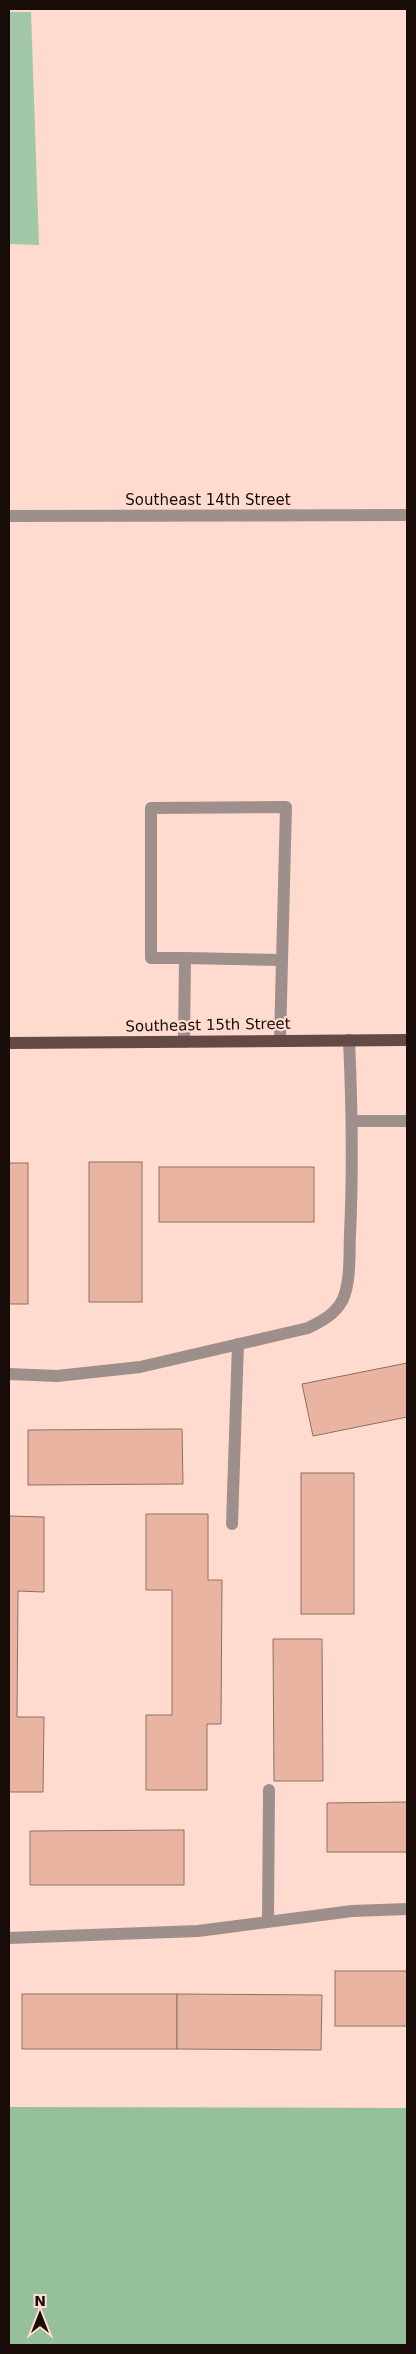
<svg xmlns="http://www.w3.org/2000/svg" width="416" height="2354" font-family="'DejaVu Sans',sans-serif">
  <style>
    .green { fill: #a2c8a7 }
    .forest { fill: #96c09c }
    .building { fill: #e9b4a1; stroke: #8f7065 }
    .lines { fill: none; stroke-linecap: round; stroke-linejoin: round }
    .minor { stroke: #9f8f8c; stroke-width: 12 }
    .major { stroke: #644a44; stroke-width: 12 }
    .labels { text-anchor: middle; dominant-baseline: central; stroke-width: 4.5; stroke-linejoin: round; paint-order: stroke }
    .street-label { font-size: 15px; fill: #170c08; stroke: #ffdbcf }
  </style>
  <rect width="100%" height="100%" fill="#ffdbcf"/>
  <path class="green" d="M9,12H31L39,245L9,244Z"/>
  <path class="forest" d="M9,2107L407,2108V2345H9Z"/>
  <g class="building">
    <rect x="89" y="1162" width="53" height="140"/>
    <rect x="9" y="1163" width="19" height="141"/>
    <rect x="159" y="1167" width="155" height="55"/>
    <path d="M407,1363V1417L313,1436L302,1384Z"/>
    <path d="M182,1429L183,1484L28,1485V1430Z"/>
    <rect x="301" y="1473" width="53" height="141"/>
    <path d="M146,1514H208V1580H222L221,1724H207V1790H146V1715H172V1590H146Z"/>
    <path d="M9,1516L44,1517V1592L18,1591L17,1717H44L43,1792H9Z"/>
    <path d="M273,1639H322L323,1781H274Z"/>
    <path d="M407,1802V1852H327V1803Z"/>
    <path d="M184,1830V1885H30V1831Z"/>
    <rect x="335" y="1971" width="72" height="55"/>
    <rect x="22" y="1994" width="155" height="55"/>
    <path d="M177,1994L322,1995L321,2050L177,2049Z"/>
  </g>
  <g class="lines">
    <g class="minor">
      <path d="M9,516L407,515"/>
      <path d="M185,958L282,960"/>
      <path d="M184,1042L185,958H151V808L286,807L280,1039"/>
      <path d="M353,1121H407"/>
      <path d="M9,1374L57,1376L140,1367L308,1328C322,1321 336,1314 343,1299C351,1280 349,1255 350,1235C353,1170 352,1105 349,1040"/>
      <path d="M232,1524L238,1344"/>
      <path d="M268,1921L269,1790"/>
      <path d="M9,1938L198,1931L352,1911L407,1909"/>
    </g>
    <path class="major" d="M9,1043L407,1040"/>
  </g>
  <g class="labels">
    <g class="street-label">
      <text x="208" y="500">Southeast 14th Street</text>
      <text transform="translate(208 1025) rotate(-1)">Southeast 15th Street</text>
    </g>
  </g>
  <rect width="416" height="2354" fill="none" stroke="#170c08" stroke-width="20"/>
  <g transform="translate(40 2314)" stroke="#ffdbcf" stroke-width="4" paint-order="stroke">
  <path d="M0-4L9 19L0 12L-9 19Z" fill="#170c08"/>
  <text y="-8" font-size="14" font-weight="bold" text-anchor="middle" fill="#170c08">N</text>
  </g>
</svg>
